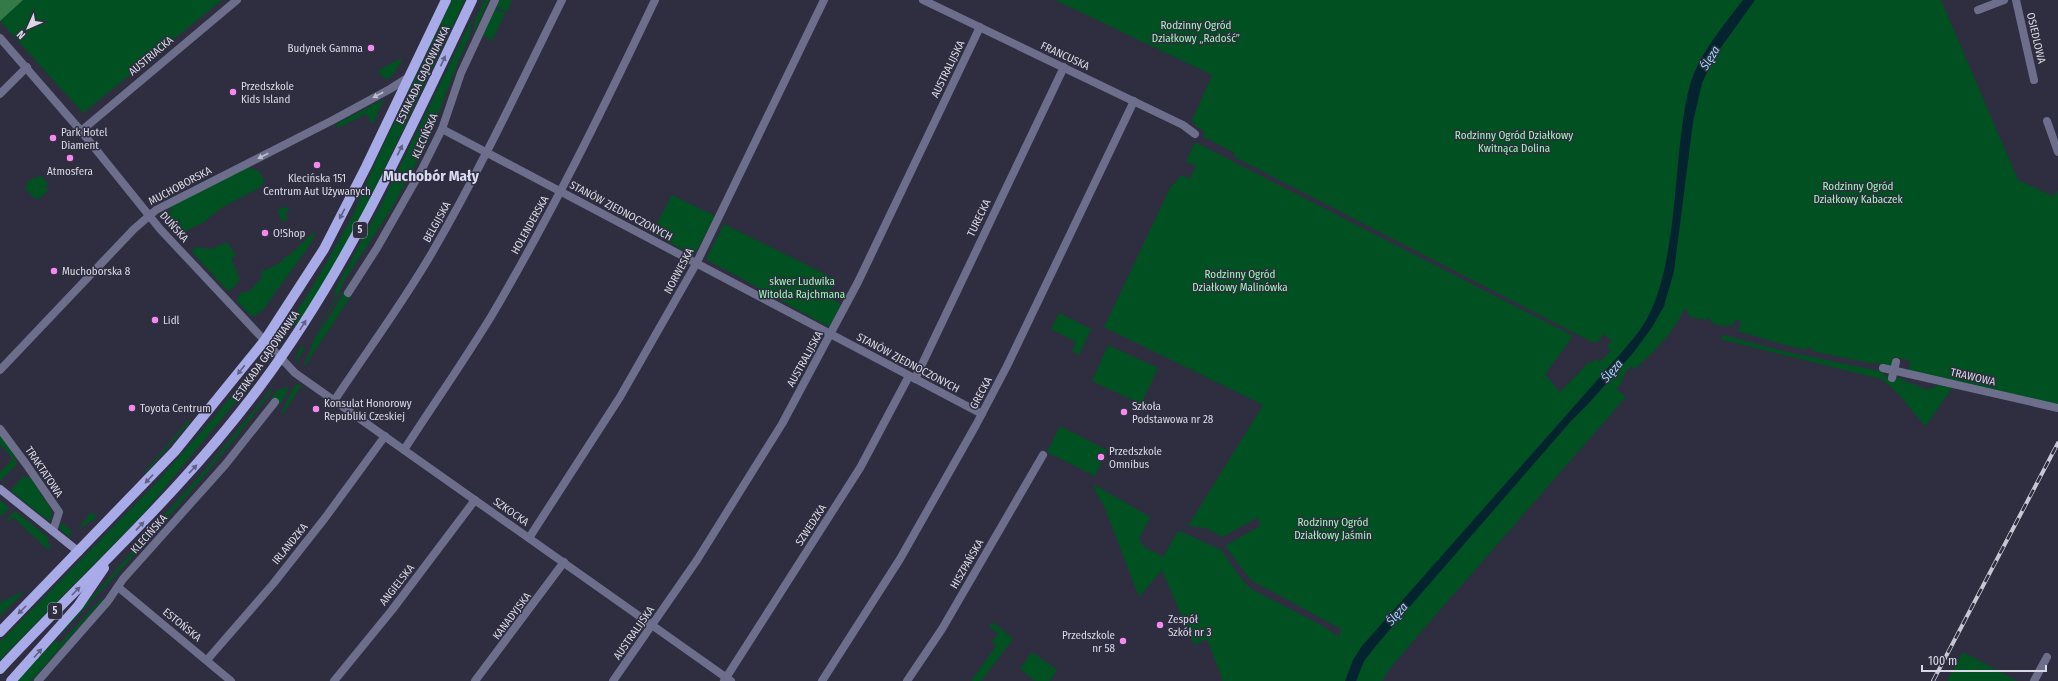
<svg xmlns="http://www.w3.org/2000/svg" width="2058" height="681" font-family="'Fira Sans Condensed',sans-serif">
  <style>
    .green { fill: #005022 }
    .forest { fill: #347948 }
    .water { fill: #03242e }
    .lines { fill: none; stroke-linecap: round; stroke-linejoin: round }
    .minor { stroke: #6d6e8c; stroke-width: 8 }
    .secondary { stroke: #8f90c0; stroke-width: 8 }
    .primary { stroke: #a9aae8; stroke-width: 10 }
    .rail-casing { stroke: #c7c7d3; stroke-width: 4 }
    .rail { stroke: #2e2e40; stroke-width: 2.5; stroke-dasharray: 8; stroke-linecap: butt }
    .oneway { fill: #5f6083 }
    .oneway2 { fill: #bebecf }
    .poi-dot { fill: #f689ee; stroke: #2e2e40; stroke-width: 1.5 }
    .labels { text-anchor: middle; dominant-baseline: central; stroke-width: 3; stroke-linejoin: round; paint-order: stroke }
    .shield { fill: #2e2e40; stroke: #a6a6b4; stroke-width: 1 }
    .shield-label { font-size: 10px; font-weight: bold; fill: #d9d9e5 }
    .park-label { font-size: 11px; fill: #9af8b0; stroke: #2e2e40 }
    .street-label { font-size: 11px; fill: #d9d9e5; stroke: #2e2e40 }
    .poi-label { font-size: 11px; fill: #d9d9e5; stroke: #2e2e40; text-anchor: start }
    .water-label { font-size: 12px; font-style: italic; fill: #95ddf7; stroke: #2e2e40 }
    .district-label { font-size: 15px; font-weight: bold; fill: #dadaf2; stroke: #2e2e40 }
  </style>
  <rect width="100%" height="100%" fill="#2e2e40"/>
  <g class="green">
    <path d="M23,0H222L83,113L0,21Z"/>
    <path d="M452,0H465L353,234L296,327L290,322L313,286L351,219L375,163Z"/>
    <path d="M481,0H482L472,18L470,35L456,67L427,144L390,211L344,281L336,301L311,339L336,298L337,295L334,293L338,284L380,207Z"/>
    <path d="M485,0H489L474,33L475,19Z"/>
    <path d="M500,0H512L507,12L496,7Z"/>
    <path d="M1055,0H1743C1725,24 1704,48 1693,76C1685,98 1683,122 1680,144C1674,196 1672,264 1651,311C1644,326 1633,338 1623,351L1362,646L1353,660L1345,681H1223L1207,639L1194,645L1162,570L1139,597L1102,501H1100L1093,484L1150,517L1139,539L1144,547L1163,557L1178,531L1184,533L1221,550L1244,582L1253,590L1321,625L1339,637L1341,629L1251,580L1225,546L1260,526L1258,517L1222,537L1206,528L1188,526L1263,405L1104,327L1171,186L1177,182L1180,175L1190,179L1196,166L1186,162L1195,142L1573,336L1545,374L1560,392L1590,361L1593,363L1596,359L1600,362L1611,350L1607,346L1612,341L1604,334L1598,342H1592L1233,156L1235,153L1204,137V131L1196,126L1192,120L1212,75Z"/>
    <path d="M1755,0H1941L2018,180L2053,196L2058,190V405L1908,372L1911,361L1894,357L1893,366L1889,367L1879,365V362H1875L1874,364L1812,351V348L1807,347V350L1785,345L1738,331L1741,321L1735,320L1733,325L1721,326L1710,322L1711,319L1707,318L1706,320L1690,317L1685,308C1672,334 1657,349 1635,369L1631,366L1621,379L1623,382L1616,389L1626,397L1426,626L1391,667L1382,681H1356L1364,661L1379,642L1571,421L1589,403L1633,353L1652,327L1664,306L1674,271L1693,122L1702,83L1714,57Z"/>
    <path d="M495,9L505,13L492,41L483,35Z"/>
    <path d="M403,57L396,71L387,80L377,71Z"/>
    <path d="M384,99L373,124L366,114L338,128L336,124Z"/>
    <path d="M246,168C255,167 262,172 264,181L261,187L221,208L204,222L180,234H175L166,225L171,207Z"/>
    <path d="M40,175L49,184L45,187L48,190L40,198L35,199L25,188L27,186L26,184L34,177L36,179Z"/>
    <path d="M672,195L715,216L698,248L693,255L652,233Z"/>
    <path d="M285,207L290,210L285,213L288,219L282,222L278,212L280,208Z"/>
    <path d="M724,224L835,279L827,296L841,304L829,327L706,259Z"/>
    <path d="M317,231L309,246L263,310L254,316L250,315L237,301C239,294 242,291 249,292L262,277L261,271L263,269L264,271L283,261L282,259C296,253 304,238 317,231Z"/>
    <path d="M227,242L236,256L231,259L240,279L230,291H228L192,252L195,247L211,249Z"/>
    <path d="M343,292L351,296L305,366L303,364C311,354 310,347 315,338C324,323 337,309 343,292Z"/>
    <path d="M1059,313L1091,329L1079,355L1072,351L1076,342L1051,329Z"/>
    <path d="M1724,335L1783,351L1884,372V376L1894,379L1896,377L1927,390L1939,385L1952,388L1926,426C1909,410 1902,393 1881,379L1720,339Z"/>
    <path d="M301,345L304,349L298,359V366L296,357Z"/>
    <path d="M1108,345L1158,368L1141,404L1092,381Z"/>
    <path d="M249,373L255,378L144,513L0,660V642L158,481L217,414Z"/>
    <path d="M295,385H300L307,392L300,387L283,414L281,413Z"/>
    <path d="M289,387L281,404L271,398L278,390Z"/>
    <path d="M271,389L272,391C208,476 135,555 62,633H60L209,465Z"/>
    <path d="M191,417L189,423L145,474L144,473Z"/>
    <path d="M1060,426L1107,450L1095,476L1047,452Z"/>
    <path d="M0,435L17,460L16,465L0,481V472L13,459L0,444Z"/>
    <path d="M23,477H29L31,479L52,511L50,522L12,492V489Z"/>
    <path d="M0,500L9,508L2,516L0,514Z"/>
    <path d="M15,511L48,537V544L51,546L48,550L13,517L9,521L6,520Z"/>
    <path d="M91,512L97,517L79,529V528Z"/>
    <path d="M61,522L72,532L69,537L60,529Z"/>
    <path d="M23,591L21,595L0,616V603Z"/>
    <path d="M101,599L103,600L31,681H16L55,641L60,643Z"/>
    <path d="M993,622L1013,639L981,681H971L996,646L992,642L998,634L989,626Z"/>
    <path d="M1032,652L1056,669L1057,671L1049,681H1035L1020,669Z"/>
    <path d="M1963,652L2017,681H1947Z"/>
  </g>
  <path class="forest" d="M0,0H23L0,21Z"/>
  <path class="water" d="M1743,0H1755L1714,57L1702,83L1693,122L1674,271L1664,306L1652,327L1633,353L1589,403L1571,421L1379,642L1364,661L1356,681H1345L1353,660L1362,646L1623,351C1630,342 1638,334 1644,324C1672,279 1674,198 1680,144C1683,122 1685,98 1693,76C1704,48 1725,24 1743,0Z"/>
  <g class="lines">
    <g class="minor">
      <path d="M923,0L1183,125L1195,134"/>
      <path d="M2016,0L2034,80"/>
      <path d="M1978,10L2004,0"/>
      <path d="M0,38L81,131L160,229L295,373L731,681"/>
      <path d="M0,94L27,67"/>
      <path d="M2047,121L2058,152"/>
      <path d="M442,129L982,414"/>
      <path d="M81,131L237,0"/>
      <path d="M348,293L377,248L421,171L442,129L461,73L495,0"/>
      <path d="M1883,368L2058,408"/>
      <path d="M0,370L134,229L156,210L333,120L390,89L409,77"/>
      <path d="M1892,378L1896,362"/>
      <path d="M915,379L1064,67"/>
      <path d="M334,401C367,351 403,303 433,251C480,170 520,85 562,0"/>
      <path d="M0,429L26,464L59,512L53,531"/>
      <path d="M404,450C433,405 464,361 492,315C552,213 604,107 655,0"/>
      <path d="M529,538L620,397L696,264L824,0"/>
      <path d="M118,587L231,681"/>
      <path d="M207,660L273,584L325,518L385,436"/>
      <path d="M38,681L108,601L123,579L225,465L275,402"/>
      <path d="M334,681L392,610L475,500"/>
      <path d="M475,681L564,562"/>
      <path d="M613,681L697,560L782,424L858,282L980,27"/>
      <path d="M724,681L860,468L909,376"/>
      <path d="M822,681L900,559L976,425L1007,366L1134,101"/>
      <path d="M907,681L942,629L1043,455"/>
      <path d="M2034,681L2047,657"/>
    </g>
    <path class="secondary" d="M0,489L79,552"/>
    <g class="primary">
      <path d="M0,632L175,451L265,340L324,249L366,167L446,0"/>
      <path d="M0,669C88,575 184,489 261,385C349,267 409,132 472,0"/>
      <path d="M11,681L78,606L104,568"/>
    </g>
    <g class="rail-casing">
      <path id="rail" d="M1933,681L2058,443"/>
    </g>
    <use href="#rail" class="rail"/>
  </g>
  <defs><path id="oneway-solid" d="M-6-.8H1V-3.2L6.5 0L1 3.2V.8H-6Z"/></defs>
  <g class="oneway">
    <use href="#oneway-solid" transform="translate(443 61) rotate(-65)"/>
    <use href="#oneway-solid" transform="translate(400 150) rotate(-64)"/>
    <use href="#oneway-solid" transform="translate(342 214) rotate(118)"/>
    <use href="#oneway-solid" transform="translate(303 325) rotate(-58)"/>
    <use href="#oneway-solid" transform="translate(241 370) rotate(128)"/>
    <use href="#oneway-solid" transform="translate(193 469) rotate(-47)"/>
    <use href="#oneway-solid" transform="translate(149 479) rotate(133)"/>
    <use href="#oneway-solid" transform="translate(140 526) rotate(-47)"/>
    <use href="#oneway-solid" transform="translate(76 591) rotate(-45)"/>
    <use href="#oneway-solid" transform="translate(22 610) rotate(135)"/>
    <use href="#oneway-solid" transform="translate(38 653) rotate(-48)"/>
  </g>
  <g class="oneway2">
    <use href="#oneway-solid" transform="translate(378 95) rotate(152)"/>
    <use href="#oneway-solid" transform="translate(263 156) rotate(153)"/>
  </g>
  <g class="poi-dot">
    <circle cx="371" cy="48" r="4"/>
    <circle cx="233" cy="92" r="4"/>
    <circle cx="53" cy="138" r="4"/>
    <circle cx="70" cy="158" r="4"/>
    <circle cx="317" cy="165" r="4"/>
    <circle cx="265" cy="233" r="4"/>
    <circle cx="54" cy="271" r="4"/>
    <circle cx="155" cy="320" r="4"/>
    <circle cx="132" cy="408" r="4"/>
    <circle cx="316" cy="409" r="4"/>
    <circle cx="1124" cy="412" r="4"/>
    <circle cx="1101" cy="457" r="4"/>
    <circle cx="1160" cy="625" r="4"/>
    <circle cx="1123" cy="641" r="4"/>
  </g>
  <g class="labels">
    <g class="shield">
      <rect x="353" y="222" width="14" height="16" rx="3"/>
      <rect x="48" y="603" width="14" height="16" rx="3"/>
    </g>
    <g class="shield-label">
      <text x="360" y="230">5</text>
      <text x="55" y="611">5</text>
    </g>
    <g class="park-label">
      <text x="1196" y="25">Rodzinny Ogród<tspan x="1196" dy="13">Działkowy „Radość”</tspan></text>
      <text x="1514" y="135">Rodzinny Ogród Działkowy<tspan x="1514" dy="13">Kwitnąca Dolina</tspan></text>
      <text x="1858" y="186">Rodzinny Ogród<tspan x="1858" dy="13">Działkowy Kabaczek</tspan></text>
      <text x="1240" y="274">Rodzinny Ogród<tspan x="1240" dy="13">Działkowy Malinówka</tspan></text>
      <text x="802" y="281">skwer Ludwika<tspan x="802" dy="13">Witolda Rajchmana</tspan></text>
      <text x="1333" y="522">Rodzinny Ogród<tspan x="1333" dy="13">Działkowy Jaśmin</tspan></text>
    </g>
    <g class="street-label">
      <text transform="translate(2036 38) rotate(77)">OSIEDLOWA</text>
      <text transform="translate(151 56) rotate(-40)">AUSTRIACKA</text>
      <text transform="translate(1065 56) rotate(25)">FRANCUSKA</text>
      <text transform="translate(948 69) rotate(-64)">AUSTRALIJSKA</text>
      <text transform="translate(423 75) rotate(-64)">ESTAKADA GĄDOWIANKA</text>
      <text transform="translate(425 136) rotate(-66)">KLECIŃSKA</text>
      <text transform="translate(180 186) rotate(-28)">MUCHOBORSKA</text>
      <text transform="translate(621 211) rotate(28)">STANÓW ZJEDNOCZONYCH</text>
      <text transform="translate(979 218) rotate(-64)">TURECKA</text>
      <text transform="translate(437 222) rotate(-61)">BELGIJSKA</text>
      <text transform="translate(530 225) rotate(-61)">HOLENDERSKA</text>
      <text transform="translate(174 227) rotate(48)">DUŃSKA</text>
      <text transform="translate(679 271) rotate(-62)">NORWESKA</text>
      <text transform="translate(266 356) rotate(-55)">ESTAKADA GĄDOWIANKA</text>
      <text transform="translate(805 359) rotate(-61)">AUSTRALIJSKA</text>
      <text transform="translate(908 363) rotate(28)">STANÓW ZJEDNOCZONYCH</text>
      <text transform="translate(1973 377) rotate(13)">TRAWOWA</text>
      <text transform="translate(981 393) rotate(-62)">GRECKA</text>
      <text transform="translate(44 472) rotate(56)">TRAKTATOWA</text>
      <text transform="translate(511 512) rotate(35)">SZKOCKA</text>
      <text transform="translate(811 525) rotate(-57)">SZWEDZKA</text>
      <text transform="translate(149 534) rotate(-48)">KLECIŃSKA</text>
      <text transform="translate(290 544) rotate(-51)">IRLANDZKA</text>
      <text transform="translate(967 564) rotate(-60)">HISZPAŃSKA</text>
      <text transform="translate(397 585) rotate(-52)">ANGIELSKA</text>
      <text transform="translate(512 616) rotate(-53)">KANADYJSKA</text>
      <text transform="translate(182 625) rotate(39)">ESTOŃSKA</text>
      <text transform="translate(634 633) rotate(-55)">AUSTRALIJSKA</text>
    </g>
    <g class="poi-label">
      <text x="363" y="48" text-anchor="end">Budynek Gamma</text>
      <text x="241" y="86">Przedszkole<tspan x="241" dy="13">Kids Island</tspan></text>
      <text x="61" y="132">Park Hotel<tspan x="61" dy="13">Diament</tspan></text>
      <text x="70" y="171" text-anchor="middle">Atmosfera</text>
      <text x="317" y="178" text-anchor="middle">Klecińska 151<tspan x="317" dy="13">Centrum Aut Używanych</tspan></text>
      <text x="273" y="233">O!Shop</text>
      <text x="62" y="271">Muchoborska 8</text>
      <text x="163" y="320">Lidl</text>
      <text x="324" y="403">Konsulat Honorowy<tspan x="324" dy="13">Republiki Czeskiej</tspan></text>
      <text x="1132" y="406">Szkoła<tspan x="1132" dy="13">Podstawowa nr 28</tspan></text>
      <text x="140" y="408">Toyota Centrum</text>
      <text x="1109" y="451">Przedszkole<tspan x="1109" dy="13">Omnibus</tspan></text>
      <text x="1168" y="619">Zespół<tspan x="1168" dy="13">Szkół nr 3</tspan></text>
      <text x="1115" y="635" text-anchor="end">Przedszkole<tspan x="1115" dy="13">nr 58</tspan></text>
    </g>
    <g class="water-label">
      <text transform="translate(1710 58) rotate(-58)">Ślęza</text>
      <text transform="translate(1612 371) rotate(-49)">Ślęza</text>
      <text transform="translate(1397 614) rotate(-49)">Ślęza</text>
    </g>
    <g class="district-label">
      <text x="431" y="176">Muchobór Mały</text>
    </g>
  </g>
  <g transform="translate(28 28) rotate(225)" stroke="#2e2e40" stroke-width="3" paint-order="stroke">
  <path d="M0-3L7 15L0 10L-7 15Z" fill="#d9d9e5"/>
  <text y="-6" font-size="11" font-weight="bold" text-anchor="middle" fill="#d9d9e5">N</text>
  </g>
  <path d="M1922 665v6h124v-6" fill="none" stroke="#d9d9e5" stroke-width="2"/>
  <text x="1928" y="665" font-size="12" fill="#d9d9e5" stroke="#2e2e40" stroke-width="3" paint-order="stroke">100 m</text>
</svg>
